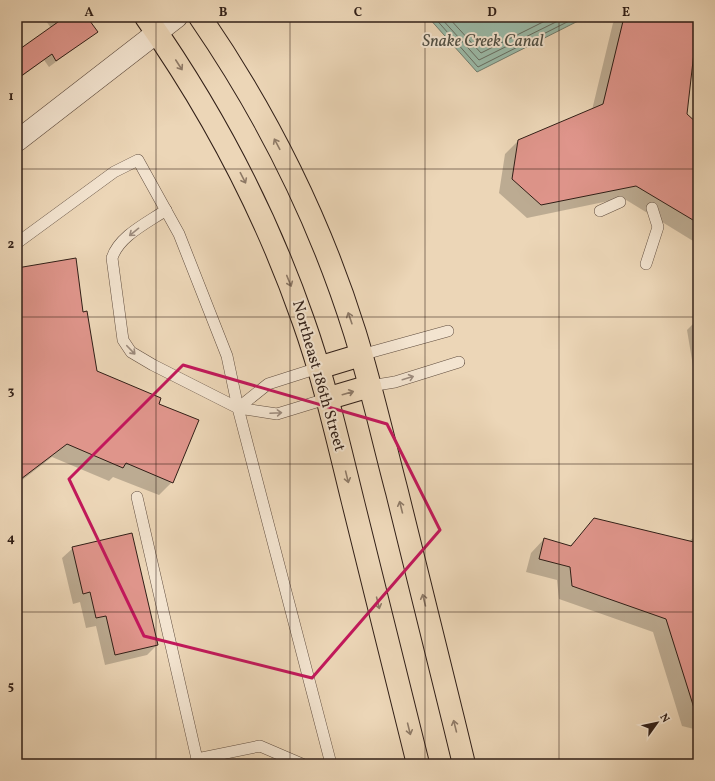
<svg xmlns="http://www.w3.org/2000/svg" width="715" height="781" font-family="Vollkorn,serif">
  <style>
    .water { fill: #9abaa8; stroke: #707c6e }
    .shadow { fill: #0003 }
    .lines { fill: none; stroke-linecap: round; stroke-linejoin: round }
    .shore { stroke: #666c60; stroke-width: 1 }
    .building { fill: #df958b; stroke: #311f17 }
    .lane-casing { stroke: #604d3f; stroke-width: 12 }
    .street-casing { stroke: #604d3f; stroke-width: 22 }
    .primary-casing { stroke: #311f17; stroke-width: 24 }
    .lane { stroke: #f3e4d0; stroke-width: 11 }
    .street { stroke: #f3e4d0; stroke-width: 21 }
    .primary { stroke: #ecd6b7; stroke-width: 22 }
    .oneway { stroke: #8e7a67 }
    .oneway2 { stroke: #9c8b7d }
    .marked { fill: none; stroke: #c2185b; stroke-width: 3; stroke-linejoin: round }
    .grid { fill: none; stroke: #311f17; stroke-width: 1; stroke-opacity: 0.55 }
    .labels { text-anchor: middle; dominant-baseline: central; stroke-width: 4; stroke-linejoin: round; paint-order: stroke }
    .street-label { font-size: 16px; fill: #311f17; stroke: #f3e4d0 }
    .water-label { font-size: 17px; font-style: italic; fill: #504e42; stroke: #f3e4d0 }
    .neatline { fill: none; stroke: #311f17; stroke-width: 1.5 }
    .grid-label { font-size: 13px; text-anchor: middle; font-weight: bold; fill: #311f17 }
  </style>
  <rect width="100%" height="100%" fill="#ecd6b7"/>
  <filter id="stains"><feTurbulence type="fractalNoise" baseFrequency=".005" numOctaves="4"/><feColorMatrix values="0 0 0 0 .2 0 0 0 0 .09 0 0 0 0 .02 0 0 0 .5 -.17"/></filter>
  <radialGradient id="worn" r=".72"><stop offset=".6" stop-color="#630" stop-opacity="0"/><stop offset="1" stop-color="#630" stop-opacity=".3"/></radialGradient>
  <path class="water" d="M428,17H586L477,72Z"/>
  <g class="shadow">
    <path d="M43,17H85L96,32L49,67L44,60L17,80V52L51,28Z"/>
    <path d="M619,17H697L686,114L698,125V244L623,198L527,218L499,193L505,154L518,141L592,110L613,23Z"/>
    <path d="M17,269L82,313L97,372L157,405L172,482L159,495L113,477L109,481L52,457L17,484Z"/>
    <path d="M698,319V367L693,366L687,330Z"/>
    <path d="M594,520L688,542L698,534V730L682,726L653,632L559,599L557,580L526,572L531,553L544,539L570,546Z"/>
    <path d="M73,548L157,645L147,655L105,665L96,626L86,628L80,602L73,604L62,558Z"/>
  </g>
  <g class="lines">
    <g class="shore">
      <path d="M434,17L478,67L577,17"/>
      <path d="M440,17L479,60L566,17"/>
      <path d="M448,17L481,53L553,17"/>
    </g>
  </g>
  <g class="building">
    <path d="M65,17H87L98,32L56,61L52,54L17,79V51Z"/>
    <path d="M624,17H698L687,114L698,124V223L636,186L541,205L512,179L518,140L603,104Z"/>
    <path d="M76,258L83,312L87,311L97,371L161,398L159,404L199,420L173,483L126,463L123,468L67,444L17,482V268Z"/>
    <path d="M594,518L698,543V708H694L666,619L572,586L570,567L539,559L544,538L571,546Z"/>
    <path d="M132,533L158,645L115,655L106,616L96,618L90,592L83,594L72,547Z"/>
  </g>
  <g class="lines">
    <g class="lane-casing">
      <g id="lane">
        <path d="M166,210C147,223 119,236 112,258L123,340L131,352L153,365L238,408L277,414L326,399"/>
        <path d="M600,211L620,202"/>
        <path d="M17,243L114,172L138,160L179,234L227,356L238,408L331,764"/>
        <path d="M646,264L658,227L652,208"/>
        <path d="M361,355L448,331"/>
        <path d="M370,386L395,382L459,362"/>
        <path d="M238,408L268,384L318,368"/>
        <path d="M137,497L197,759L260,746L302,764"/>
      </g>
    </g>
    <g class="street-casing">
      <path id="street" d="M17,141L177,17"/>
    </g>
    <g class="primary-casing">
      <g id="primary">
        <path d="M146,17C212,111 265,211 303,320C324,379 338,441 353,502C375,589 396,677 418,764"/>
        <path d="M200,17C266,113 320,221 355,333C371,385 383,439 397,492C419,582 442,673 464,764"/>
        <path d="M318,368L361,355"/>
        <path d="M326,399L370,386"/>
      </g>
    </g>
    <use href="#lane" class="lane"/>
    <use href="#street" class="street"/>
    <use href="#primary" class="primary"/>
  </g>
  <defs><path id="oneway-shaft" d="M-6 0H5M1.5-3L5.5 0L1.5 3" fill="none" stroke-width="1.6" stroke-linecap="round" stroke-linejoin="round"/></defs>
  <g class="oneway">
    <use href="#oneway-shaft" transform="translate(179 65) rotate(57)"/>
    <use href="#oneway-shaft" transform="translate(277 144) rotate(-118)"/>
    <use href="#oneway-shaft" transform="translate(243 178) rotate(63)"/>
    <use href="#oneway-shaft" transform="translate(289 281) rotate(68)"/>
    <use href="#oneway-shaft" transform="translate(350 318) rotate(-109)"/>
    <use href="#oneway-shaft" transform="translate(348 393) rotate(-16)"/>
    <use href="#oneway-shaft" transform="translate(347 477) rotate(76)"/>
    <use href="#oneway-shaft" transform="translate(401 507) rotate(-104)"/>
    <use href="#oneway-shaft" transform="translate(424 600) rotate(-104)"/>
    <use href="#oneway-shaft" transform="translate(378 603) rotate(76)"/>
    <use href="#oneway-shaft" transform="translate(455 726) rotate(-104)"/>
    <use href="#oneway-shaft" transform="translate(409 729) rotate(76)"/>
  </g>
  <g class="oneway2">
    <use href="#oneway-shaft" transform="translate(134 232) rotate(141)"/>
    <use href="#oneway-shaft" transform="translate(131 350) rotate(46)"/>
    <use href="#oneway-shaft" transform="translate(408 378) rotate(-17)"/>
    <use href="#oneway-shaft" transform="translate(276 413) rotate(-3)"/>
  </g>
  <path class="marked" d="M183,365L387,424L440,530L312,678L144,636L69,479Z"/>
  <path class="grid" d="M156,17V764M290,17V764M425,17V764M559,17V764M17,169H698M17,317H698M17,464H698M17,612H698"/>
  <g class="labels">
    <g class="street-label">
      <text transform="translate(318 376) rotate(74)">Northeast 186th Street</text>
    </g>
    <g class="water-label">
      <text x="483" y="41">Snake Creek Canal</text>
    </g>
  </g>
  <rect width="715" height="781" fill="none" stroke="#ecd6b7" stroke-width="44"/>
  <g transform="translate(657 723) rotate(57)" stroke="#f3e4d0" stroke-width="3" paint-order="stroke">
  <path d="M0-3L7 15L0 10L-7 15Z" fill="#311f17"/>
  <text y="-6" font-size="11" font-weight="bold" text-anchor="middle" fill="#311f17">N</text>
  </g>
  <rect x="22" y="22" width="671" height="737" class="neatline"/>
  <g class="grid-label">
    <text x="89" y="16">A</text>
    <text x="223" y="16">B</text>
    <text x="358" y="16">C</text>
    <text x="492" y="16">D</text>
    <text x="626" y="16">E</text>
    <text x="11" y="100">1</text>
    <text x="11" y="248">2</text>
    <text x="11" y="395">3</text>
    <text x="11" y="542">4</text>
    <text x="11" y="690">5</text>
  </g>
  <rect width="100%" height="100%" filter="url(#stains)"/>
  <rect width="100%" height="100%" fill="url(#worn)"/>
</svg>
